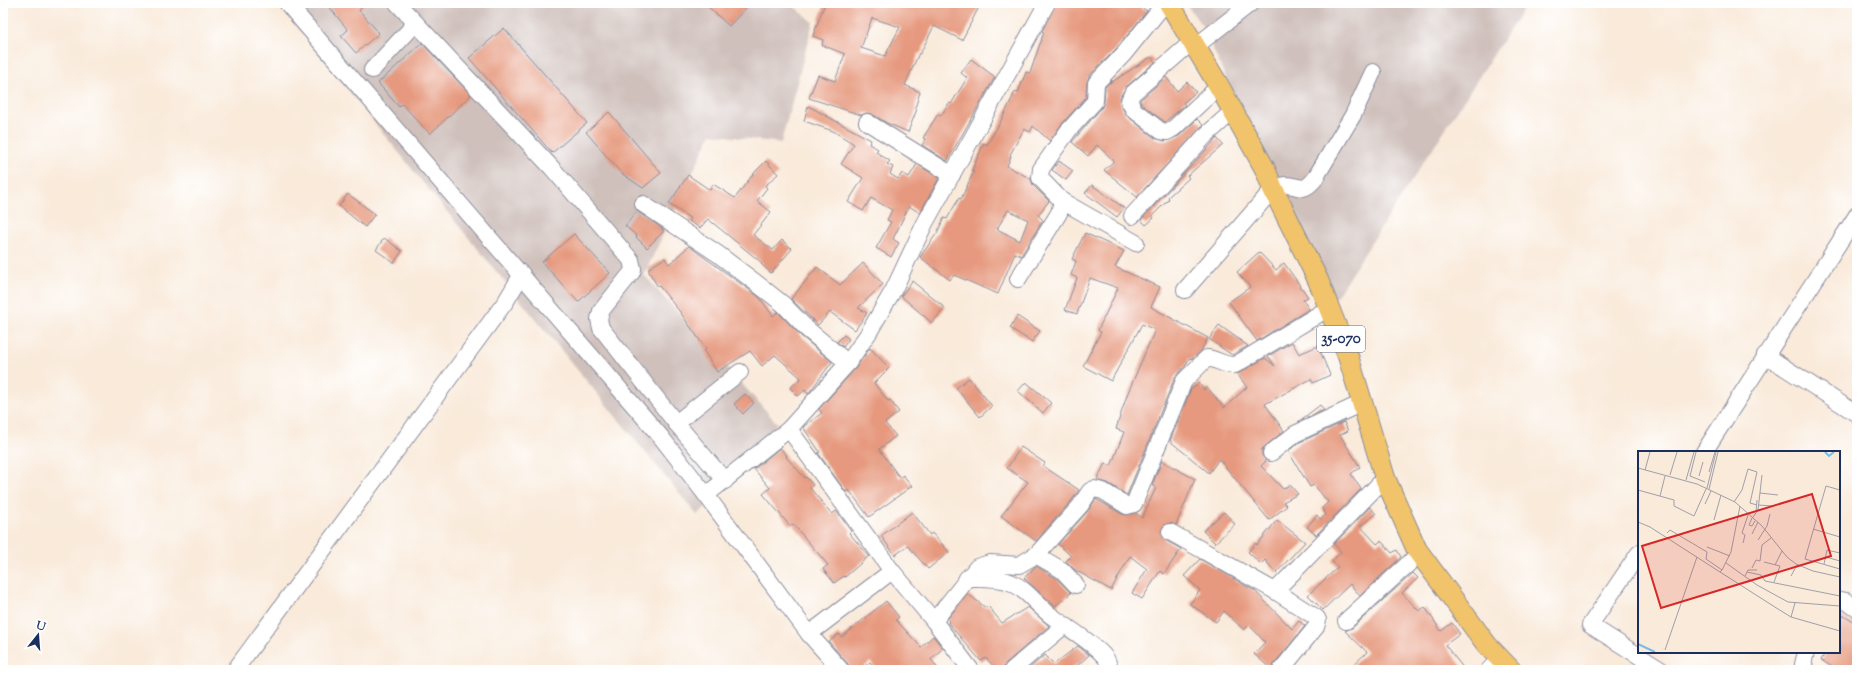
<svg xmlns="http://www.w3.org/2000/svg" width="1860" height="673" font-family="'Sorts Mill Goudy',serif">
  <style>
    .industrial { fill: #cfc0bb }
    .building { fill: #e6997e; fill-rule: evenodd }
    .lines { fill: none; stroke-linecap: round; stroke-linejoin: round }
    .minor-casing { stroke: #8a8c9c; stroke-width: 18 }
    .major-casing { stroke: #8a8c9c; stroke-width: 22 }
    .minor { stroke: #fff; stroke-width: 16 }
    .major { stroke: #f1c36a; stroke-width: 20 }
    .labels { text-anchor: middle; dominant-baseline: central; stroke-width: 3; stroke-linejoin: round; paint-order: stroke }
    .shield { fill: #fff; stroke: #5f6d8e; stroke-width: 1 }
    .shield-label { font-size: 15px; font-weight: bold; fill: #1b2f5e }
    .inset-river { fill: none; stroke: #76bced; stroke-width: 2 }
    .inset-road { fill: none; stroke: #a09fa8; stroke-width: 1 }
    .view { fill: #d62828; fill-opacity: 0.15; stroke: #d62828; stroke-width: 2 }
    .inset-edge { fill: none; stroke: #1b2f5e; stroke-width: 2 }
  </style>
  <rect width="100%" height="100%" fill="#fff"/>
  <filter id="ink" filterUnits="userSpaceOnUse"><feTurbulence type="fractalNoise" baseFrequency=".025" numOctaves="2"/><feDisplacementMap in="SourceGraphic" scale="8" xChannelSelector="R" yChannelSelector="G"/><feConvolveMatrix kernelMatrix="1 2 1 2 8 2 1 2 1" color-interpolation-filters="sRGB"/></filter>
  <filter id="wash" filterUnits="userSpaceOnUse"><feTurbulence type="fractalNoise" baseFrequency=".012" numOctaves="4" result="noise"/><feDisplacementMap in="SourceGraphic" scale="16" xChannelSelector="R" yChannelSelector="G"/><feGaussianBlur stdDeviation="0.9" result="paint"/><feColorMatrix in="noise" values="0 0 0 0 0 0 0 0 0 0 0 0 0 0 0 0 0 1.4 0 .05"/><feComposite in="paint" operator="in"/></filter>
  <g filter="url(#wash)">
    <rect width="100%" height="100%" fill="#f9eada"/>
    <g class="industrial">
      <path d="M278,3H790L813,22L781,143L711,134L644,275L786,433L697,515L416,174Z"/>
      <path d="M1185,3H1527L1329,308L1203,27Z"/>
    </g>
    <g id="blocks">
      <g class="building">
        <path d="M326,3H367L359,10L379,33L356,53L341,36L348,30Z"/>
        <path d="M704,3H751L729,26Z"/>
        <path d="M825,3H981L962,40L934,26L920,54L919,53L905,85L920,92L915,108L917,109L908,132L887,123L872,114L867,113L861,115L809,98L818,75L835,81L845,54L822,45L823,40L813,36ZM872,18L900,27L885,56L861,48Z"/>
        <path d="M1056,3H1133L1147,11L1116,49L1089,76L1087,82L1086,97L1061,125L1050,141L1033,126L1030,132L1024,129L1010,155L1011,156L1007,166L1031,179L1033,185L1049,201L1038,215L1043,220L1021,256L1015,253L998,294L954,275L950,280L920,257L937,233L944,218L947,219L959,198L961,199L974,171L972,170L984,143L987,145L1002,119L1015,92L1018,93L1026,72L1030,73L1044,32L1042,31ZM1008,210L1028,220L1020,241L997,229Z"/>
        <path d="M504,28L587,123L552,153L469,58Z"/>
        <path d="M422,43L471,95L430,134L402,104L399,107L378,83Z"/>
        <path d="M1151,57L1155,62L1126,87L1120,97L1121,105L1126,115L1155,138L1165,141L1179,136L1197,119L1203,125L1137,197L1104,170L1114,161L1097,145L1088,156L1072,142L1102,107L1104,102L1105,87L1112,80L1110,83Z"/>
        <path d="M971,59L995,77L947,161L922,145L926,139L923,138L938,114L941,116L949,103L951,104L967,78L961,73Z"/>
        <path d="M1166,77L1177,91L1187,82L1196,92L1183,103L1185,105L1165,122L1141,104L1140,100Z"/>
        <path d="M808,106L871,140L869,144L878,149L876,152L890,161L887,164L893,167L890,174L898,179L902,173L909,177L917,164L939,178L920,213L909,206L893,239L899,243L891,257L876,248L891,222L887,220L892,210L871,198L863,211L848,202L863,178L841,164L854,144L833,131L804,121Z"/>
        <path d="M609,112L661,173L643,188L621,173L586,132Z"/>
        <path d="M1217,138L1223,145L1187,176L1189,178L1168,197L1169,199L1152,216L1154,218L1146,225L1141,220Z"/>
        <path d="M766,161L778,174L765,186L767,188L757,201L771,212L753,235L773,250L782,240L792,249L771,273L761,264L762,263L708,219L700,228L689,221L691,219L669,204L688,175L710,190L713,184L735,198L754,173Z"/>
        <path d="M1059,161L1073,171L1066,180L1052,170Z"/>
        <path d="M1092,185L1124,208L1117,217L1085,193Z"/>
        <path d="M348,194L375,214L365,227L339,206Z"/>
        <path d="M637,211L663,229V232L647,248L636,237L637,236L625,226Z"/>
        <path d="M1085,233L1124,251L1115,267L1160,287L1151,307L1208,338L1201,351L1192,359L1189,358L1186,365L1175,377L1127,495L1108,483L1097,480L1105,463L1111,466L1124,432L1116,429L1127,395L1155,330L1142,324L1111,381L1083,366L1101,332L1098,330L1118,288L1090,278L1077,314L1065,310L1077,278L1071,275L1076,261L1072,259Z"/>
        <path d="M574,234L610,273L578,302L542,262Z"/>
        <path d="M384,238L402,251L394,263L376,250Z"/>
        <path d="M689,246L759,297L773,316L778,312L801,336L832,362L808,394L805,390L798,396L790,388L801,378L775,355L762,366L750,351L717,372L704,351L706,349L680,312L659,286L658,287L649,272V268L665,258L669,264Z"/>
        <path d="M1259,252L1276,270L1284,263L1308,297L1303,300L1309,309L1257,341L1229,302L1250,287L1237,272Z"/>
        <path d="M863,263L883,284L858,308L867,313L855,330L830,312L818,325L791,299L817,267L840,285Z"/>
        <path d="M912,281L945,308L932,323L901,296Z"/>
        <path d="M1017,316L1040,331L1032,342L1010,328Z"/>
        <path d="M1219,325L1248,346L1232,355L1209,339Z"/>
        <path d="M844,335L849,339L843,347L837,342Z"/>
        <path d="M1292,342L1299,354L1318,346L1330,375L1313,383L1311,379L1265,404L1284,431L1262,449V455L1266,461L1261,466L1283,489L1290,485L1298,494L1283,502L1287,506L1269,520L1219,459L1209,473L1170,441L1191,389L1199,383L1204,390L1207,387L1224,408L1247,387L1237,374L1265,358L1275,366L1268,356Z"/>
        <path d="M870,348L889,368L874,383L888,401L890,400L899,412L885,423L896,436L879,449L900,478L903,475L912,486L869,517L849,490L846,492L818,453L820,452L803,427L822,413L819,409L855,369Z"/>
        <path d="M969,378L992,406L980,417L956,388Z"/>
        <path d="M1026,382L1051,403L1043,413L1018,391Z"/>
        <path d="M745,394L754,403L743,414L734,404Z"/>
        <path d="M1320,405L1324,410L1298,422Z"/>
        <path d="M1344,422L1348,431L1340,435L1360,467L1351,474L1361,489L1316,535L1307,527L1317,515L1320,519L1326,515L1322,508L1328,502L1314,485L1310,487L1288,451L1300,442Z"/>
        <path d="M1021,447L1045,463L1043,466L1079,490L1072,500L1036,541L1001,516L1028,482L1007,468Z"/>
        <path d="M780,448L787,456L786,457L805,478L806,477L813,485L810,488L832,514L836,511L840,516L851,531L849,533L869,556L845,577L844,576L834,583L823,569L828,565L793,524L790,526L763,494L770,488L754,469Z"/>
        <path d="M1162,461L1195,479L1176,525L1170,523L1166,524L1161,532L1165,540L1181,549L1164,574L1160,571L1142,599L1132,593L1147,569L1130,556L1111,590L1075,570L1066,561L1071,556L1058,544L1087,512L1096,499L1122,514L1126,515L1136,513L1142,518L1156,488L1152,485Z"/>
        <path d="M1370,507L1376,514L1360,526L1377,544L1381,541L1392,553L1397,550L1401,557L1360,596L1350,584L1323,610L1308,595L1338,567L1332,561L1341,552L1334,544Z"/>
        <path d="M912,512L930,535L932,533L949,552L928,569L908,546L895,555L881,536Z"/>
        <path d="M1224,512L1235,524L1215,543L1203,531Z"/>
        <path d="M1277,520L1305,542L1276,573L1265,560L1261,564L1248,552L1256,543L1257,545Z"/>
        <path d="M1200,559L1255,591L1292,629L1299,621L1305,626L1274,664L1272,670L1254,654L1265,642L1249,625L1244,630L1224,611L1216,622L1190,604L1200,590L1184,576Z"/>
        <path d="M1036,566L1056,578L1071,593L1055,606L1024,578Z"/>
        <path d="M1413,573L1418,578L1402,593L1419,611L1425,607L1441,631L1452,623L1460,634L1445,645L1465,670H1348L1367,652L1345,631L1352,628Z"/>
        <path d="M968,594L986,608L988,606L1002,623L1028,607L1049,626L1006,663L1003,670H997L986,658L981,661L948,623L950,621L947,619Z"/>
        <path d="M886,601L899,617L896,620L921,647L933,636L943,648L931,659L939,670H877L870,662L861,670H850L848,664L829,642L839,634L842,637Z"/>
        <path d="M1839,613L1857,624V670H1837L1821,660L1826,652H1839Z"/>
        <path d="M1078,646L1089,655L1077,666L1076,665L1069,670H1027L1045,655L1054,664Z"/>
      </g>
    </g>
  </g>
  <g filter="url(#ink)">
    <use href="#blocks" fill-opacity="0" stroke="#8a8c9c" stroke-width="1"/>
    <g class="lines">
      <g class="minor-casing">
        <g id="minor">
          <path d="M287,3L661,437L706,495"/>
          <path d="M397,3L552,168L631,260L633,269L632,272L601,311L599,319L601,328L676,423L725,481"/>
          <path d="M1193,41L1132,94L1129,101L1134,110L1161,131L1167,132L1174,128L1219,86"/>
          <path d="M1196,46L1251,3"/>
          <path d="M372,70L416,23"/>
          <path d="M867,122L952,175"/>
          <path d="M1062,201L1136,243"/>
          <path d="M643,204L718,254L755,282L783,304L807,329L848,363"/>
          <path d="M1132,216L1205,136L1233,111"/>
          <path d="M1018,279L1059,213L1062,201L1040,178L1041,169L1068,131L1095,101L1096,83L1123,55L1165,3"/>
          <path d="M1185,290L1273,189C1277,188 1281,185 1285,185C1300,185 1302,194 1314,180L1353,115L1373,72"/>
          <path d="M1765,355L1857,414"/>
          <path d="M676,423L740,372"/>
          <path d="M789,429L892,571L934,621L971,670"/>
          <path d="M1704,452L1857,215"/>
          <path d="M1271,453L1295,434L1362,403"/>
          <path d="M1170,532L1275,591L1317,618L1318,620L1316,627L1281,670"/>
          <path d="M1639,553L1590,625L1661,670"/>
          <path d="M1036,555L1080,506L1090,491L1094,489L1103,491L1127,506L1134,504L1184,381L1207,358C1217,359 1224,366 1235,365L1329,308"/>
          <path d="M967,578C981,578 997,577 1010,582C1027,589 1038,607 1053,617C1069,629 1091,641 1104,656C1108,660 1109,665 1110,670"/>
          <path d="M1275,591L1385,478"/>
          <path d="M1839,600L1846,601L1857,609"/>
          <path d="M934,621L977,567L990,563L1019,565L1036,555L1062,570L1076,585"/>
          <path d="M1346,621L1419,554"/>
          <path d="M809,634L892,571"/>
          <path d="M1806,652L1803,664L1807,670"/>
          <path d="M235,670L506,301L522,274"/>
          <path d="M841,670L809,634L706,495L789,429L848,363L868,334L894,289L925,223L1047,3"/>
          <path d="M1012,670L1065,625"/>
          <path d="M1489,670L1500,659"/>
        </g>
      </g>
      <g class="major-casing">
        <path id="major" d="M1169,3L1219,86L1265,169L1273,189L1318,280L1348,356L1385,478L1417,550L1487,645L1511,670"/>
      </g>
      <use href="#minor" class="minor"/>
      <use href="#major" class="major"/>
    </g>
  </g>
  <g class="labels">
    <rect class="shield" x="1317" y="326" width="48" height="26" rx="3"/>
    <g class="shield-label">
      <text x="1341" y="339">35-070</text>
    </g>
  </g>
  <g transform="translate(1638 451)">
    <rect width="202" height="202" fill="#f9eada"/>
    <path class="inset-river" d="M187,1L191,5L196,1M0,193L17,201"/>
    <path class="inset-road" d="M58,1L52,25L67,31M0,17L59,33L97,51L124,75L149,106L158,113L175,120L202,126M7,19L12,1M71,21L77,1M32,24L39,1M61,25L65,11M48,29L56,1M69,37L78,1M71,38L80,1M0,39L36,49V55L56,65L68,38M202,39L188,35L167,108L202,118M122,42L140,44M22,45L27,25M96,51L104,39L110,18L119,21L112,52L119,54M67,53L73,40M120,54L135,55M118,61L119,49M115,66L120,59L124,24M114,67L111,74L114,75L117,70M76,69L83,44M0,71L12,76L82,121M175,78L202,86M29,82L32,79L69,101L68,108L84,119L82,121L140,158L153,166L202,180M114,83L120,71M120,89L129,75L132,63M105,92L107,84L104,82L110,64M69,96L92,105M188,106L202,110M126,111L142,115L136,131M88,112L119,134L150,151L202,155M186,113L189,99L202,102M137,114L144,100M114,117L118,109L122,110L124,94L133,87M84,119L93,101L102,55M109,121L123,124L127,130L202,145M107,125L110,119H119M153,125L159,114M153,166L157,152M27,199L59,106"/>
    <path class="view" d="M174,43L193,105L23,157L4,95Z"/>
    <rect width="202" height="202" class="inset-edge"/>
  </g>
  <rect width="1860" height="673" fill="none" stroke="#fff" stroke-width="16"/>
  <g transform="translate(38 635) rotate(17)" stroke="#ffffff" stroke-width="3" paint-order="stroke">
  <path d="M0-3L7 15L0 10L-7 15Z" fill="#1b2f5e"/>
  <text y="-6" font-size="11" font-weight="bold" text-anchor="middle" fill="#1b2f5e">U</text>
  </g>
</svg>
